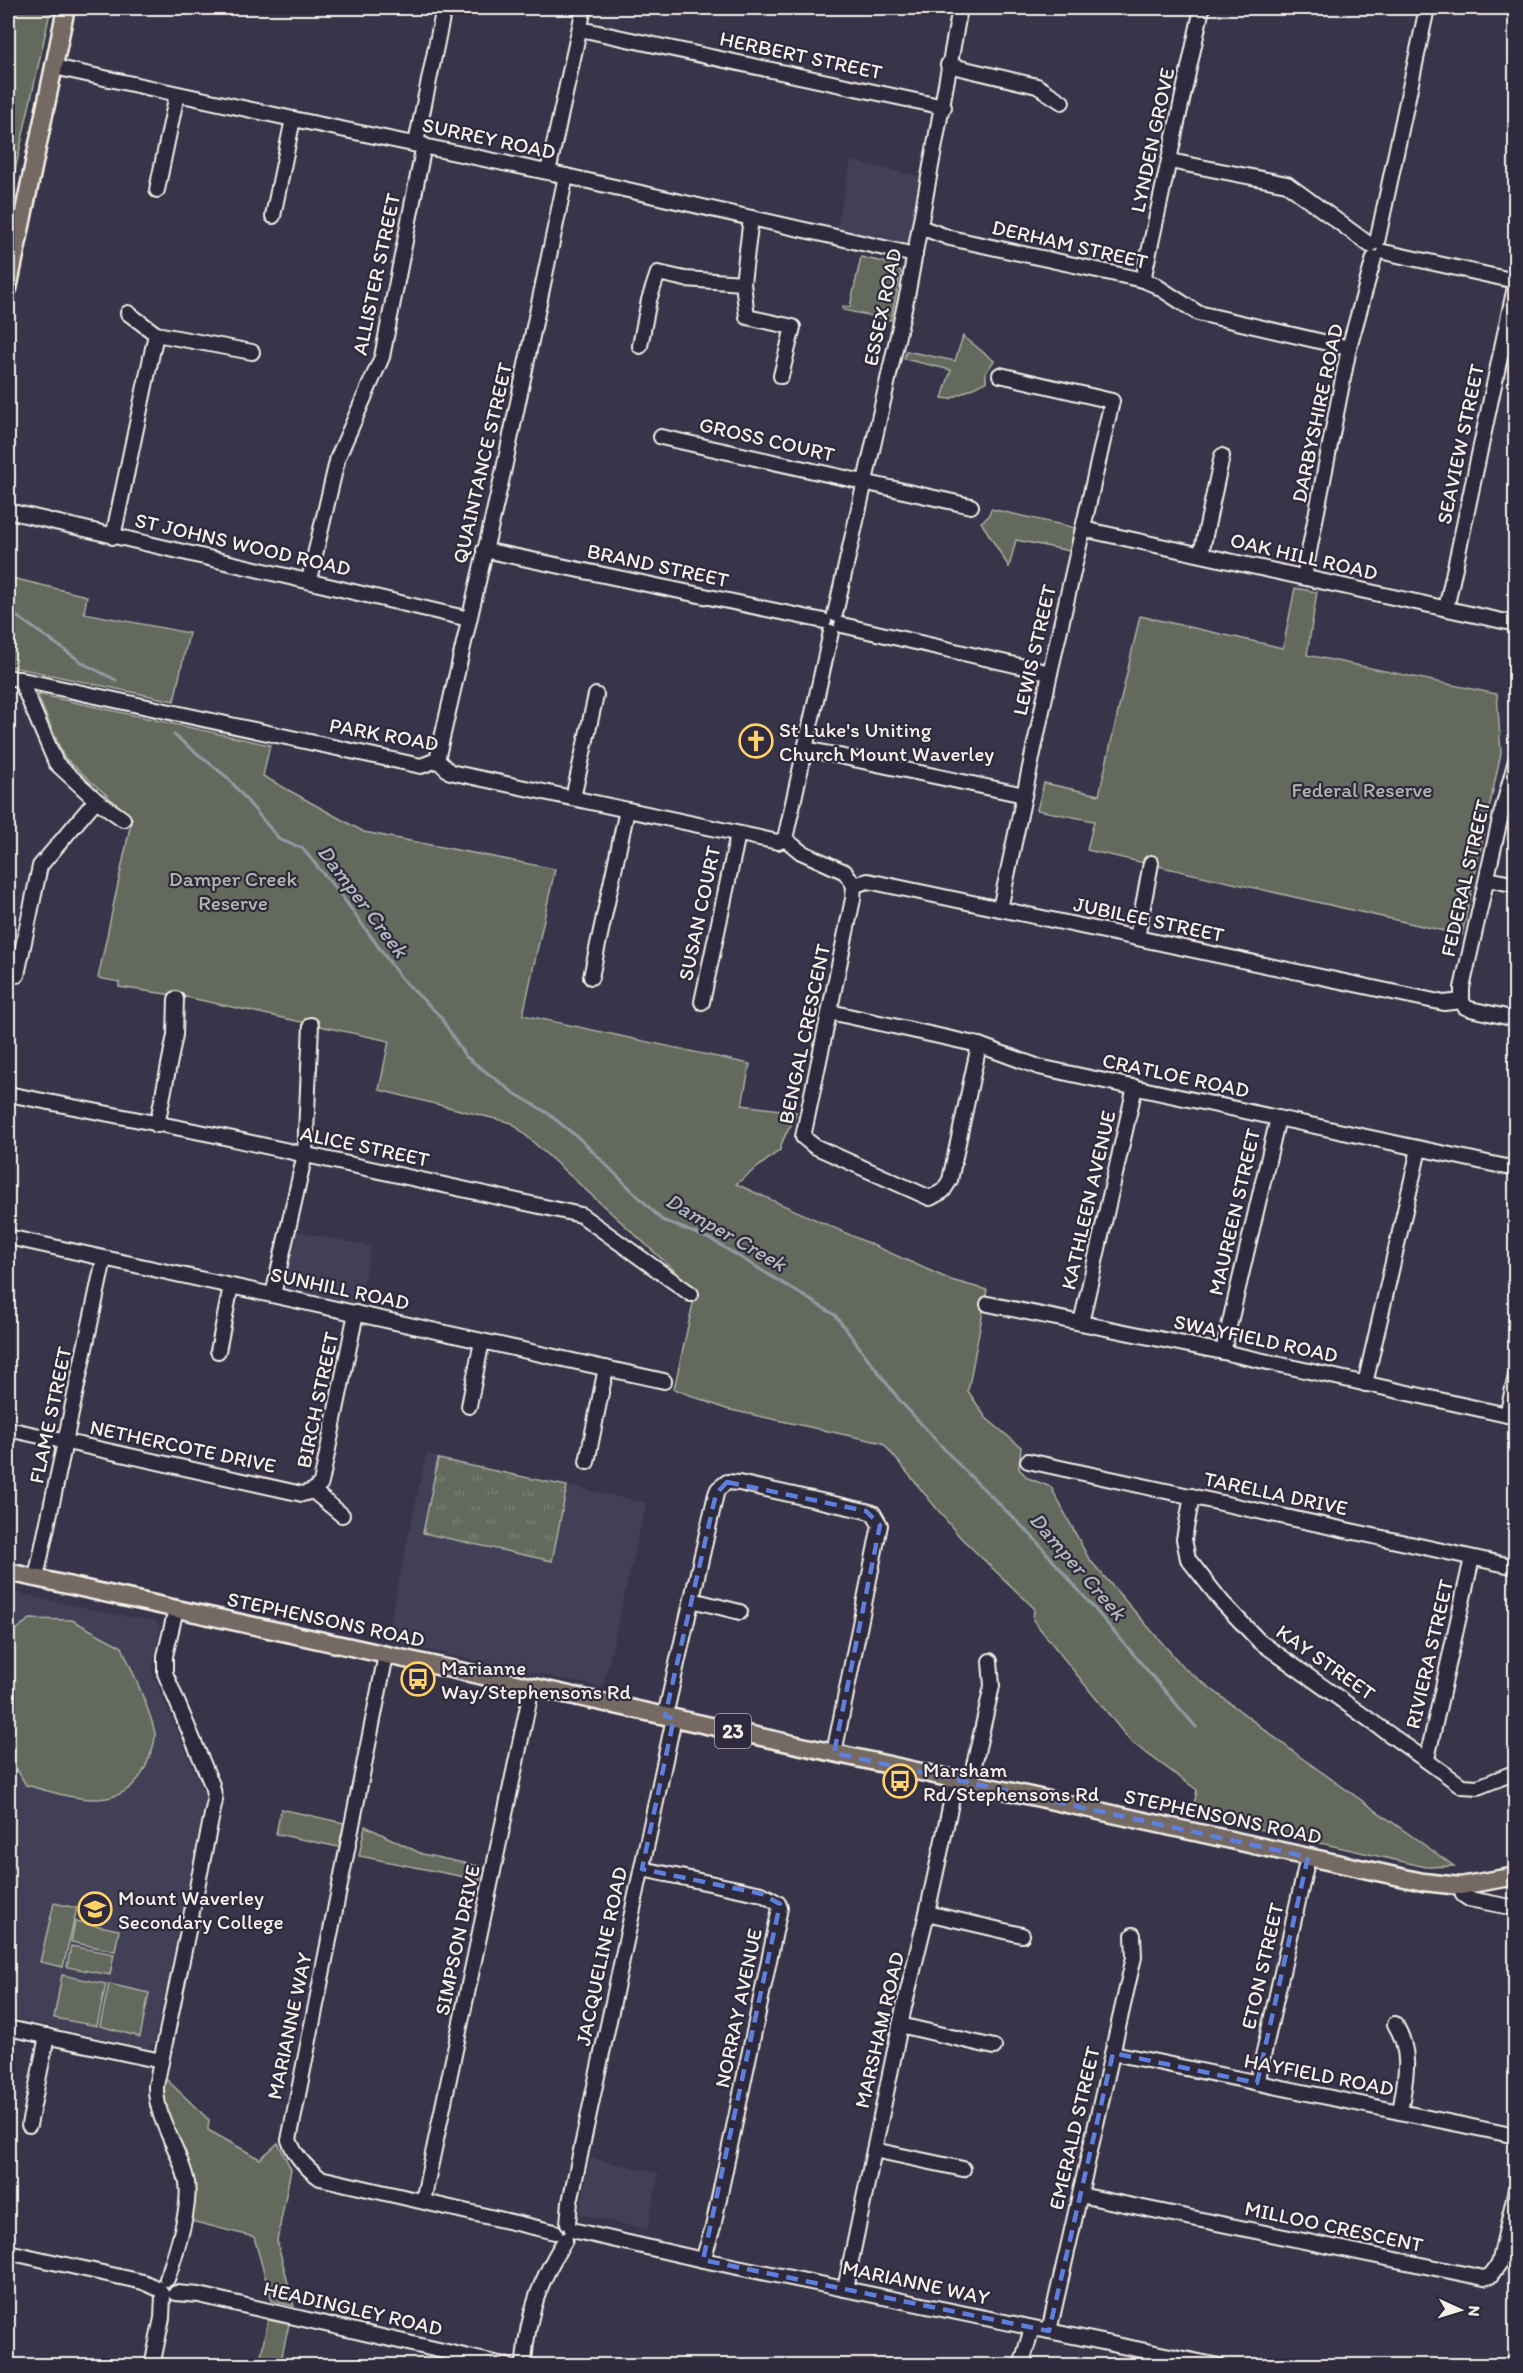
<svg xmlns="http://www.w3.org/2000/svg" width="1523" height="2373" font-family="Itim,sans-serif">
  <style>
    .built { fill: #423f57 }
    .grass { fill: url(#grass-tufts); stroke: #acaea2; stroke-width: 1.5 }
    .park { fill: #646a5d; stroke: #acaea2; stroke-width: 1.5 }
    .lines { fill: none; stroke-linecap: round; stroke-linejoin: round }
    .stream { stroke: #8f9ba4; stroke-width: 3 }
    .minor-casing { stroke: #f4f1e8; stroke-width: 18 }
    .major-casing { stroke: #f4f1e8; stroke-width: 21 }
    .minor { stroke: #2f2a3d; stroke-width: 14 }
    .major { stroke: #756964; stroke-width: 16 }
    .marked { fill: none; stroke: #5e7fdd; stroke-width: 4.5; stroke-dasharray: 12 8; stroke-linejoin: round }
    .labels { text-anchor: middle; dominant-baseline: central; stroke-width: 4.5; stroke-linejoin: round; paint-order: stroke }
    .shield { fill: #2f2a3d; stroke: #b9b5b5; stroke-width: 1.5 }
    .shield-label { font-size: 20px; font-weight: bold; fill: #f4f1e8 }
    .street-label { font-size: 21px; fill: #f4f1e8; stroke: #2f2a3d }
    .poi-label { font-size: 21px; fill: #f4f1e8; stroke: #2f2a3d; text-anchor: start }
    .park-label { font-size: 21px; fill: #b3b4a9; stroke: #2f2a3d }
    .water-label { font-size: 22px; font-style: italic; fill: #b0b8ba; stroke: #2f2a3d }
  </style>
  <defs>
    <pattern id="grass-tufts" width="24" height="20" patternUnits="userSpaceOnUse" patternTransform="scale(1.5)"><rect width="24" height="20" fill="#646a5d"/><path d="M3 7l-1-3M5 7V3M7 7l1-3M15 17l-1-3M17 17v-4M19 17l1-3" fill="none" stroke="#7b8074"/></pattern>
  </defs>
  <rect width="100%" height="100%" fill="#383449"/>
  <filter id="ink" filterUnits="userSpaceOnUse"><feTurbulence type="fractalNoise" baseFrequency=".0167" numOctaves="2"/><feDisplacementMap in="SourceGraphic" scale="12" xChannelSelector="R" yChannelSelector="G"/><feConvolveMatrix kernelMatrix="1 2 1 2 8 2 1 2 1" color-interpolation-filters="sRGB"/></filter>
  <g filter="url(#ink)">
    <g class="built">
      <path d="M851,161L922,177L911,234L906,243L898,246L836,230Z"/>
      <path d="M294,1231L371,1246L359,1306L282,1291Z"/>
      <path d="M426,1454L646,1503L603,1688L386,1641Z"/>
      <path d="M8,1591L118,1615L156,1620L160,1628L152,1673L203,1790L205,1802L154,2044L148,2048L8,2017Z"/>
      <path d="M590,2158L659,2173L647,2230L579,2214Z"/>
    </g>
    <path class="grass" d="M438,1459L567,1486L552,1561L423,1533Z"/>
    <g class="park">
      <path d="M8,8H51L13,180L8,178Z"/>
      <path d="M861,257L896,265L901,272L891,320L843,310V306L850,307Z"/>
      <path d="M963,336L994,361L986,372V382L950,399L942,398L951,370L904,359L906,351L955,361Z"/>
      <path d="M991,509L1076,528L1070,551L1016,540L1009,567L981,522L988,517Z"/>
      <path d="M8,577L87,596L84,613L189,633L174,701L8,666Z"/>
      <path d="M1295,588L1317,592L1307,655L1497,694L1501,753L1462,935L1087,850L1094,821L1037,810L1044,783L1099,795L1140,616L1283,648Z"/>
      <path d="M37,694L270,745L263,776L364,832L555,869L523,1015L750,1064L742,1105L796,1112C793,1127 783,1133 780,1150L736,1184L951,1280L987,1290L968,1391L986,1418L1021,1447L1019,1469L1028,1478L1051,1487L1089,1559L1184,1668L1299,1756L1454,1866L1426,1867L1192,1814L1197,1790L1130,1741L1033,1620L1034,1608L960,1537L883,1443L726,1409L674,1389L696,1290L512,1123L379,1090L389,1041L186,997L119,987V982L98,978L132,818L64,757Z"/>
      <path d="M30,1619L72,1620L122,1647C132,1671 150,1709 155,1733C156,1744 149,1759 145,1768C121,1817 67,1796 26,1785L8,1754V1636Z"/>
      <path d="M281,1809L344,1823L339,1847L276,1834Z"/>
      <path d="M365,1826L422,1854L483,1867L480,1880L359,1856Z"/>
      <path d="M54,1903L77,1908L63,1967L40,1962Z"/>
      <path d="M75,1921L119,1930L115,1951L71,1942Z"/>
      <path d="M71,1946L114,1954L110,1975L67,1967Z"/>
      <path d="M62,1975L106,1984L97,2026L54,2018Z"/>
      <path d="M109,1984L149,1993L140,2037L100,2026Z"/>
      <path d="M163,2076L209,2120L208,2130L260,2159L278,2143L291,2169L277,2241L294,2306L272,2301L254,2237L187,2220L192,2191L160,2090Z"/>
      <path d="M268,2320L289,2324L280,2365H259Z"/>
    </g>
    <g class="lines">
      <g class="stream">
        <path d="M8,610L86,665L116,680"/>
        <path d="M174,735L228,778L280,840L302,848L341,895L401,978L440,1016L465,1056L514,1093L546,1112L580,1139L662,1220L712,1240L835,1315L901,1402L960,1466L1032,1536L1196,1727"/>
      </g>
      <g class="minor-casing">
        <g id="minor">
          <path d="M580,29L944,107"/>
          <path d="M948,65L1037,86L1062,102"/>
          <path d="M54,67L293,119L566,176L915,255"/>
          <path d="M416,143L444,8"/>
          <path d="M1170,161L1287,184L1370,245"/>
          <path d="M548,172L584,8"/>
          <path d="M157,190L177,94"/>
          <path d="M273,216L293,119"/>
          <path d="M920,227L950,238L1143,280L1155,285L1198,313L1349,348"/>
          <path d="M1377,242L1427,8"/>
          <path d="M1384,252L1511,280"/>
          <path d="M1143,280L1202,8"/>
          <path d="M743,283L751,218"/>
          <path d="M128,313L156,334L252,352"/>
          <path d="M640,346L649,300L658,273L685,279L743,283L747,317L793,327L781,376"/>
          <path d="M1000,375L1112,401L1050,673L1000,909"/>
          <path d="M661,437L971,506"/>
          <path d="M8,511L469,619"/>
          <path d="M1083,529L1516,624"/>
          <path d="M113,537L156,334"/>
          <path d="M484,550L824,621"/>
          <path d="M1201,554L1222,456"/>
          <path d="M1304,577L1349,348L1374,258"/>
          <path d="M309,580L338,457L382,357L424,145"/>
          <path d="M1446,609L1515,287"/>
          <path d="M835,614L908,291L960,8"/>
          <path d="M842,625L1050,673"/>
          <path d="M8,677L421,766L437,760L450,772L778,842L785,839"/>
          <path d="M20,679L56,763L96,800L123,819"/>
          <path d="M806,749L1024,795"/>
          <path d="M437,760L503,473L566,176"/>
          <path d="M573,798L596,695"/>
          <path d="M785,839L801,852L845,872L854,885L868,881L1444,1003L1462,1001"/>
          <path d="M785,839L831,632"/>
          <path d="M1488,879L1516,885"/>
          <path d="M854,885L853,899L803,1137L814,1146L930,1198L943,1191L950,1180L979,1045"/>
          <path d="M1137,938L1151,863"/>
          <path d="M8,973L17,975L40,866L96,800"/>
          <path d="M591,977L627,810"/>
          <path d="M1462,1001V988L1501,815L1516,760"/>
          <path d="M1462,1001L1465,1007L1470,1009L1516,1019"/>
          <path d="M702,1002L738,834"/>
          <path d="M830,1012L979,1045L1039,1067L1516,1169"/>
          <path d="M8,1094L215,1135L581,1215L691,1294"/>
          <path d="M157,1125L175,1035L176,999"/>
          <path d="M8,1237L664,1381"/>
          <path d="M273,1295L305,1154L311,1025"/>
          <path d="M988,1304L1223,1352L1516,1417"/>
          <path d="M1081,1323L1135,1087"/>
          <path d="M218,1351L231,1286"/>
          <path d="M1223,1352L1278,1118"/>
          <path d="M1365,1384L1419,1149"/>
          <path d="M469,1406L482,1341"/>
          <path d="M1507,1415L1516,1376"/>
          <path d="M8,1429L302,1494L313,1491"/>
          <path d="M1028,1461L1516,1567"/>
          <path d="M587,1462L606,1368"/>
          <path d="M313,1491L321,1483L356,1313"/>
          <path d="M313,1491L342,1515"/>
          <path d="M1192,1496L1184,1539L1188,1559L1222,1602L1259,1641L1462,1786L1478,1787L1516,1772"/>
          <path d="M36,1578L104,1259"/>
          <path d="M692,1600L740,1612"/>
          <path d="M386,1655L289,2140C295,2156 306,2168 320,2178L555,2232"/>
          <path d="M665,1716L716,1494L718,1489L727,1482L739,1483L866,1511L873,1513L880,1525L834,1753"/>
          <path d="M1427,1759L1472,1558"/>
          <path d="M970,1783L992,1686L990,1661"/>
          <path d="M642,1869L762,1894L778,1903L780,1908L713,2227L703,2260"/>
          <path d="M1460,1886L1463,1895L1469,1899L1516,1908"/>
          <path d="M927,1913L1022,1935"/>
          <path d="M1395,2024C1413,2053 1405,2080 1400,2112"/>
          <path d="M900,2025L994,2047"/>
          <path d="M8,2028L161,2061"/>
          <path d="M1113,2053L1516,2136"/>
          <path d="M1257,2083L1308,1857"/>
          <path d="M29,2125L47,2036"/>
          <path d="M874,2150L963,2169"/>
          <path d="M1080,2195L1484,2278L1490,2276L1499,2264L1516,2189"/>
          <path d="M423,2201L532,1687"/>
          <path d="M568,2223L570,2202L674,1718"/>
          <path d="M572,2230L703,2260L1219,2366"/>
          <path d="M8,2252L143,2282L159,2289"/>
          <path d="M167,2279C175,2256 191,2207 187,2183C181,2150 155,2120 156,2086L215,1800L212,1785L165,1673V1656L176,1609"/>
          <path d="M845,2289L904,2007L927,1913L956,1780"/>
          <path d="M176,2293L199,2295L508,2366"/>
          <path d="M1049,2331L1134,1957L1133,1935"/>
          <path d="M524,2361C528,2313 540,2280 565,2240"/>
          <path d="M152,2366L162,2318L163,2295"/>
          <path d="M1021,2366L1032,2328"/>
        </g>
      </g>
      <g class="major-casing">
        <g id="major">
          <path d="M8,289L66,8"/>
          <path d="M8,1572L1423,1882L1460,1886L1516,1876"/>
        </g>
      </g>
      <use href="#minor" class="minor"/>
      <use href="#major" class="major"/>
    </g>
  </g>
  <path class="marked" d="M727,1482L866,1511L880,1525L834,1753L1308,1857L1257,2083L1113,2053L1049,2331L703,2260L780,1904L762,1894L642,1869L674,1718L665,1716L716,1494Z"/>
  <defs>
    <g id="church-ring" transform="scale(1.725)"><circle r="9.5" fill="#2f2a3d" stroke="#ffd166" stroke-width="1.5"/><path d="M-1.2-6h2.4v3.5h3.3v2.4h-3.3V6h-2.4V-.1h-3.3v-2.4h3.3Z" fill="#ffd166"/></g>
    <g id="bus-ring" transform="scale(1.725)"><circle r="9.5" fill="#2f2a3d" stroke="#ffd166" stroke-width="1.5"/><path d="M-5-6H5V4H4V6H2V4H-2V6H-4V4H-5ZM-3.5-4V0h7V-4ZM-3.5 1.2v1.5H-2V1.2ZM2 1.2v1.5H3.5V1.2Z" fill="#ffd166"/></g>
    <g id="school-ring" transform="scale(1.725)"><circle r="9.5" fill="#2f2a3d" stroke="#ffd166" stroke-width="1.5"/><path d="M0-5L7-2L0 1L-7-2ZM-4 1L0 2.5L4 1V4Q0 6-4 4Z" fill="#ffd166"/></g>
  </defs>
  <g fill-rule="evenodd">
    <use href="#church-ring" x="756" y="741"/>
    <use href="#bus-ring" x="418" y="1679"/>
    <use href="#bus-ring" x="900" y="1781"/>
    <use href="#school-ring" x="95" y="1909"/>
  </g>
  <g class="labels">
    <rect class="shield" x="715" y="1714" width="36" height="34" rx="4.5"/>
    <g class="shield-label">
      <text x="733" y="1731">23</text>
    </g>
    <g class="street-label">
      <text transform="translate(801 55) rotate(12)">HERBERT STREET</text>
      <text transform="translate(489 138) rotate(12)">SURREY ROAD</text>
      <text transform="translate(1152 140) rotate(-78)">LYNDEN GROVE</text>
      <text transform="translate(1070 244) rotate(13)">DERHAM STREET</text>
      <text transform="translate(376 274) rotate(-78)">ALLISTER STREET</text>
      <text transform="translate(882 307) rotate(-78)">ESSEX ROAD</text>
      <text transform="translate(1317 413) rotate(-78)">DARBYSHIRE ROAD</text>
      <text transform="translate(767 439) rotate(13)">GROSS COURT</text>
      <text transform="translate(1460 444) rotate(-78)">SEAVIEW STREET</text>
      <text transform="translate(482 463) rotate(-77)">QUAINTANCE STREET</text>
      <text transform="translate(243 544) rotate(13)">ST JOHNS WOOD ROAD</text>
      <text transform="translate(1304 556) rotate(13)">OAK HILL ROAD</text>
      <text transform="translate(658 565) rotate(12)">BRAND STREET</text>
      <text transform="translate(1034 650) rotate(-77)">LEWIS STREET</text>
      <text transform="translate(384 734) rotate(10)">PARK ROAD</text>
      <text transform="translate(1465 878) rotate(-77)">FEDERAL STREET</text>
      <text transform="translate(699 913) rotate(-78)">SUSAN COURT</text>
      <text transform="translate(1149 919) rotate(12)">JUBILEE STREET</text>
      <text transform="translate(804 1034) rotate(-78)">BENGAL CRESCENT</text>
      <text transform="translate(1176 1075) rotate(12)">CRATLOE ROAD</text>
      <text transform="translate(365 1146) rotate(12)">ALICE STREET</text>
      <text transform="translate(1088 1200) rotate(-77)">KATHLEEN AVENUE</text>
      <text transform="translate(1234 1212) rotate(-77)">MAUREEN STREET</text>
      <text transform="translate(340 1288) rotate(12)">SUNHILL ROAD</text>
      <text transform="translate(1256 1338) rotate(12)">SWAYFIELD ROAD</text>
      <text transform="translate(317 1400) rotate(-78)">BIRCH STREET</text>
      <text transform="translate(50 1415) rotate(-78)">FLAME STREET</text>
      <text transform="translate(183 1446) rotate(12)">NETHERCOTE DRIVE</text>
      <text transform="translate(1276 1493) rotate(12)">TARELLA DRIVE</text>
      <text transform="translate(326 1619) rotate(12)">STEPHENSONS ROAD</text>
      <text transform="translate(1429 1654) rotate(-77)">RIVIERA STREET</text>
      <text transform="translate(1326 1662) rotate(35)">KAY STREET</text>
      <text transform="translate(1223 1816) rotate(12)">STEPHENSONS ROAD</text>
      <text transform="translate(457 1940) rotate(-78)">SIMPSON DRIVE</text>
      <text transform="translate(601 1956) rotate(-78)">JACQUELINE ROAD</text>
      <text transform="translate(1262 1966) rotate(-77)">ETON STREET</text>
      <text transform="translate(738 2008) rotate(-78)">NORRAY AVENUE</text>
      <text transform="translate(289 2026) rotate(-78)">MARIANNE WAY</text>
      <text transform="translate(879 2030) rotate(-77)">MARSHAM ROAD</text>
      <text transform="translate(1319 2074) rotate(11)">HAYFIELD ROAD</text>
      <text transform="translate(1074 2128) rotate(-77)">EMERALD STREET</text>
      <text transform="translate(1334 2226) rotate(12)">MILLOO CRESCENT</text>
      <text transform="translate(916 2282) rotate(12)">MARIANNE WAY</text>
      <text transform="translate(353 2308) rotate(13)">HEADINGLEY ROAD</text>
    </g>
    <g class="poi-label">
      <text x="779" y="729">St Luke's Uniting<tspan x="779" dy="24">Church Mount Waverley</tspan></text>
      <text x="441" y="1667">Marianne<tspan x="441" dy="24">Way/Stephensons Rd</tspan></text>
      <text x="923" y="1769">Marsham<tspan x="923" dy="24">Rd/Stephensons Rd</tspan></text>
      <text x="118" y="1897">Mount Waverley<tspan x="118" dy="24">Secondary College</tspan></text>
    </g>
    <g class="park-label">
      <text x="1362" y="789">Federal Reserve</text>
      <text x="233" y="878">Damper Creek<tspan x="233" dy="24">Reserve</tspan></text>
    </g>
    <g class="water-label">
      <text transform="translate(363 901) rotate(53)">Damper Creek</text>
      <text transform="translate(726 1232) rotate(30)">Damper Creek</text>
      <text transform="translate(1078 1566) rotate(49)">Damper Creek</text>
    </g>
  </g>
  <rect width="1523" height="2373" fill="none" stroke="#2f2a3d" stroke-width="30"/>
  <rect x="15" y="15" width="1493" height="2343" fill="none" stroke="#f4f1e8" stroke-width="2" filter="url(#ink)"/>
  <g transform="translate(1460 2310) rotate(94)" stroke="#2f2a3d" stroke-width="4.5" paint-order="stroke">
  <path d="M0-4.5L10 22L0 15L-10 22Z" fill="#f4f1e8"/>
  <text y="-9" font-size="16" font-weight="bold" text-anchor="middle" fill="#f4f1e8">N</text>
  </g>
</svg>
